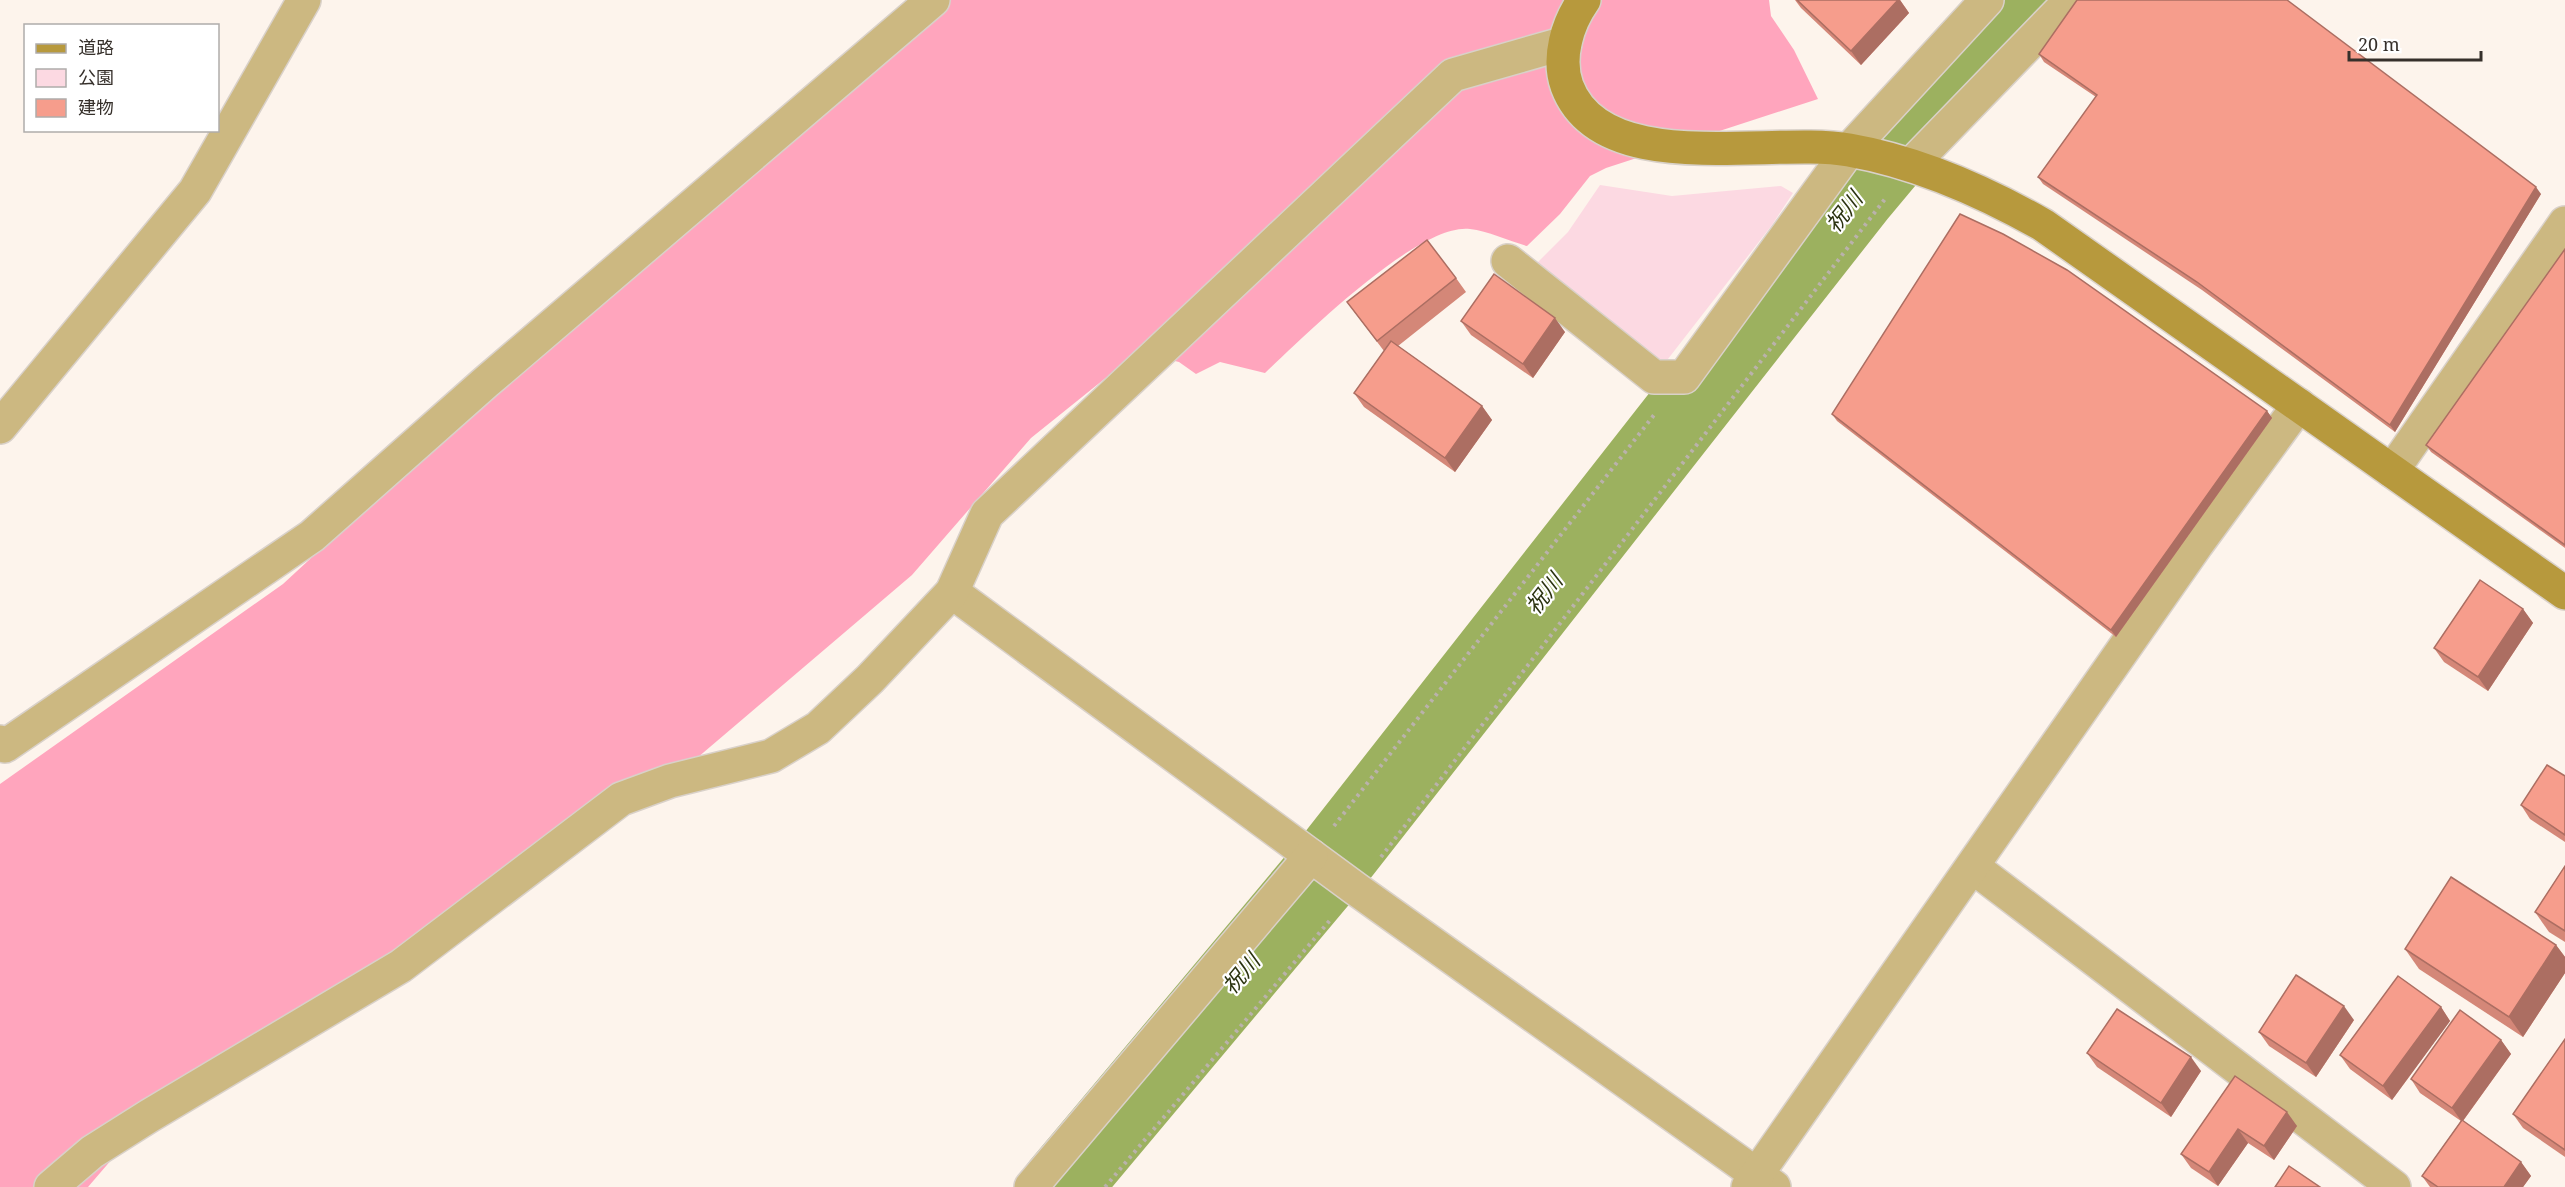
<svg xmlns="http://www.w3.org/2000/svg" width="2565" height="1187" font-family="'Noto Serif','Noto Sans JP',serif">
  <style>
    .green { fill: #fcd9e2 }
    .forest { fill: #ffa5bd }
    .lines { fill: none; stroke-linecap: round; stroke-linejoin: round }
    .river { stroke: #9cb15f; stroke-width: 80 }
    .street-casing { stroke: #d9d1c9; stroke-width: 36 }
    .secondary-casing { stroke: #d9d1c9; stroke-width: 36 }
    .path { stroke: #bab2ab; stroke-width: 4; stroke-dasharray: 3 4.5; stroke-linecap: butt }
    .street { stroke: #ccb881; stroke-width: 33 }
    .secondary { stroke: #b7993d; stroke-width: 33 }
    .wall { fill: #d48778 }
    .shaded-wall { fill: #ac6e62 }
    .building { fill: #f69d8c; stroke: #ac6e62; stroke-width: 1.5 }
    .labels { text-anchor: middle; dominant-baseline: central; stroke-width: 4.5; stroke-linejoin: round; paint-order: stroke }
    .water-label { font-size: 22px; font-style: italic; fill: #2b3310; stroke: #fff }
  </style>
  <rect width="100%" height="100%" fill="#fdf4ec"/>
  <path class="green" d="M1600,185L1672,196L1781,186L1793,193L1772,225L1654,377L1508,261L1538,262L1568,232Z"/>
  <path class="forest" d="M915,0H1769L1771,16L1794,50L1818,99L1606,168L1590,176L1560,214L1527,246C1509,241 1488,231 1470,229C1419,222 1302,338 1265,373L1220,362L1196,374L1179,362L1138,352L1031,438L912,575L670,781L149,1116L88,1187H0V784L283,584Z"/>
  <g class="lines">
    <path class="river" d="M1060,1187L1330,865L1857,193L1989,35L2026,0"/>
    <g class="street-casing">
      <g id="street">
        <path d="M1911,165L2071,0"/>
        <path d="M1508,261L1654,377H1684L1849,150L1987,0"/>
        <path d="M0,427L195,191L304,0"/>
        <path d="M2392,471L2565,223"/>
        <path d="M952,592L1356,889L1774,1187"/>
        <path d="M0,742L5,746L312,536L486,382L933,0"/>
        <path d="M1973,867L2394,1187"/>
        <path d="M51,1187L92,1152L149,1116L401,966L621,799L670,781L771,756L818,728L870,679L952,592L987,514L1453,75L1565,43"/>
        <path d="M1031,1187L1311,856"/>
        <path d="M1748,1187L2197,544L2299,405"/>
      </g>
    </g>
    <g class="secondary-casing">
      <path id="secondary" d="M1584,0C1567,24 1557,58 1567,86C1602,180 1772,136 1849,150C1918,162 1983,191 2043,225L2565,593"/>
    </g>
    <g class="path">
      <path d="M1334,826L1654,415"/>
      <path d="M1381,857L1885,199"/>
      <path d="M1105,1187L1331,919"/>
    </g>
    <use href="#street" class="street"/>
    <use href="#secondary" class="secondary"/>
  </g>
  <g class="wall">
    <path d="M1795,0H1900L1909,13L1861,65L1801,8Z"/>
    <path d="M2039,54L2541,194L2395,432L2202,290L2043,184L2038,177L2096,97L2044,62Z"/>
    <path d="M2565,249V548L2431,452L2426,445Z"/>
    <path d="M1456,278L1466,292L1398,346L1482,406L1492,420L1455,472L1364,407L1354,393L1384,351L1347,302Z"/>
    <path d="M1461,321L1565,332L1533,378L1471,335Z"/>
    <path d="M2267,411L2272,418L2116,637L1837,421L1832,414Z"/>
    <path d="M2523,609L2533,623L2488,691L2444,662L2434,648Z"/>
    <path d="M2565,776V842L2530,819L2521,805Z"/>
    <path d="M2565,866V942L2549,932L2535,912Z"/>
    <path d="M2556,945L2565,957V973L2523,1037L2419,969L2405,949Z"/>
    <path d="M2441,1007L2450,1021L2392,1100L2350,1069L2340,1055Z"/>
    <path d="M2354,1020L2316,1077L2269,1046L2259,1032Z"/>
    <path d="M2565,1039V1157L2523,1128L2513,1114Z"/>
    <path d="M2501,1040L2511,1054L2463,1121L2521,1162L2531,1176L2523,1187H2430L2422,1176L2461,1121L2420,1093L2411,1079Z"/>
    <path d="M2087,1053L2201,1071L2171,1117L2097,1067Z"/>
    <path d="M2235,1076L2297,1126L2274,1160L2248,1143L2218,1186L2191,1168L2181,1154Z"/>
  </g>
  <g class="shaded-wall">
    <path d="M1898,0H1900L1909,13L1861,65L1851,51Z"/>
    <path d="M2536,187L2541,194L2395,432L2390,425Z"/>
    <path d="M1555,318L1565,332L1533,378L1523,364Z"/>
    <path d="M1482,406L1492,420L1455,472L1445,458Z"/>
    <path d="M2267,411L2272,418L2116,637L2111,630Z"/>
    <path d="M2523,609L2533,623L2488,691L2478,677Z"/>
    <path d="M2556,945L2565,957V973L2523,1037L2509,1017Z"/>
    <path d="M2344,1006L2354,1020L2316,1077L2306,1063Z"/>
    <path d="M2441,1007L2450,1021L2392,1100L2383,1086Z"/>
    <path d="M2501,1040L2511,1054L2462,1122L2452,1108Z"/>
    <path d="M2191,1057L2201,1071L2171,1117L2161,1103Z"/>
    <path d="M2287,1112L2297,1126L2274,1160L2264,1146Z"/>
    <path d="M2238,1129L2248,1143L2218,1186L2209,1172Z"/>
    <path d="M2521,1162L2531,1176L2523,1187H2504Z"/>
  </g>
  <g class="building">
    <path d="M1797,0H1898L1851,51Z"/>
    <path d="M2077,0H2287L2536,187L2390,425L2197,282L2038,177L2097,95L2039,54Z"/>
    <path d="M1960,214L2003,234L2067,270L2267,411L2111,630L1832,414Z"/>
    <path d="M1427,240L1456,278L1377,341L1347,302Z"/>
    <path d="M2565,249V545L2426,445Z"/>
    <path d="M1494,274L1555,318L1523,364L1461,321Z"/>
    <path d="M1391,341L1482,406L1445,458L1354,393Z"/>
    <path d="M2480,580L2523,609L2478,677L2434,648Z"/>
    <path d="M2547,765L2565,776V835L2521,805Z"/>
    <path d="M2565,866V931L2535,912Z"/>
    <path d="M2451,877L2556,945L2509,1017L2405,949Z"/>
    <path d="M2296,975L2344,1006L2306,1063L2259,1032Z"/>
    <path d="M2398,976L2441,1007L2383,1086L2340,1055Z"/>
    <path d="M2117,1009L2191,1057L2161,1103L2087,1053Z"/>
    <path d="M2460,1010L2501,1040L2452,1108L2411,1079Z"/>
    <path d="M2565,1039V1150L2513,1114Z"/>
    <path d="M2235,1076L2287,1112L2264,1146L2238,1129L2209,1172L2181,1154Z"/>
    <path d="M2462,1120L2521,1162L2504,1187H2438L2422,1176Z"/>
    <path d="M2289,1166L2320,1187H2275Z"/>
  </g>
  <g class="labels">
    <g class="water-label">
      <text transform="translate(1843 211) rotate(-52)">祝川</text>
      <text transform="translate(1543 593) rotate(-52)">祝川</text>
      <text transform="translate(1240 973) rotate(-50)">祝川</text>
    </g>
  </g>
  <rect x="24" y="24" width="195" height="108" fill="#ffffff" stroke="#afacaa" stroke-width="1.5"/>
  <rect x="36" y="44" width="30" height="9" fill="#b7993d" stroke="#afacaa" stroke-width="1.5"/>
  <text x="78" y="54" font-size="18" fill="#36302b">道路</text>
  <rect x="36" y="69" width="30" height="18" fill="#fcd9e2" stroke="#afacaa" stroke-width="1.5"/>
  <text x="78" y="84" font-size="18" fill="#36302b">公園</text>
  <rect x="36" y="99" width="30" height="18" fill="#f69d8c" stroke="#afacaa" stroke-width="1.5"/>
  <text x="78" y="114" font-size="18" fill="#36302b">建物</text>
  <path d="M2349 51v9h132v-9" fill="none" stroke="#36302b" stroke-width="3"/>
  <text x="2358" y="51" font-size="18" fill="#36302b" stroke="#ffffff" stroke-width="4.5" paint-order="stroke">20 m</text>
</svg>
